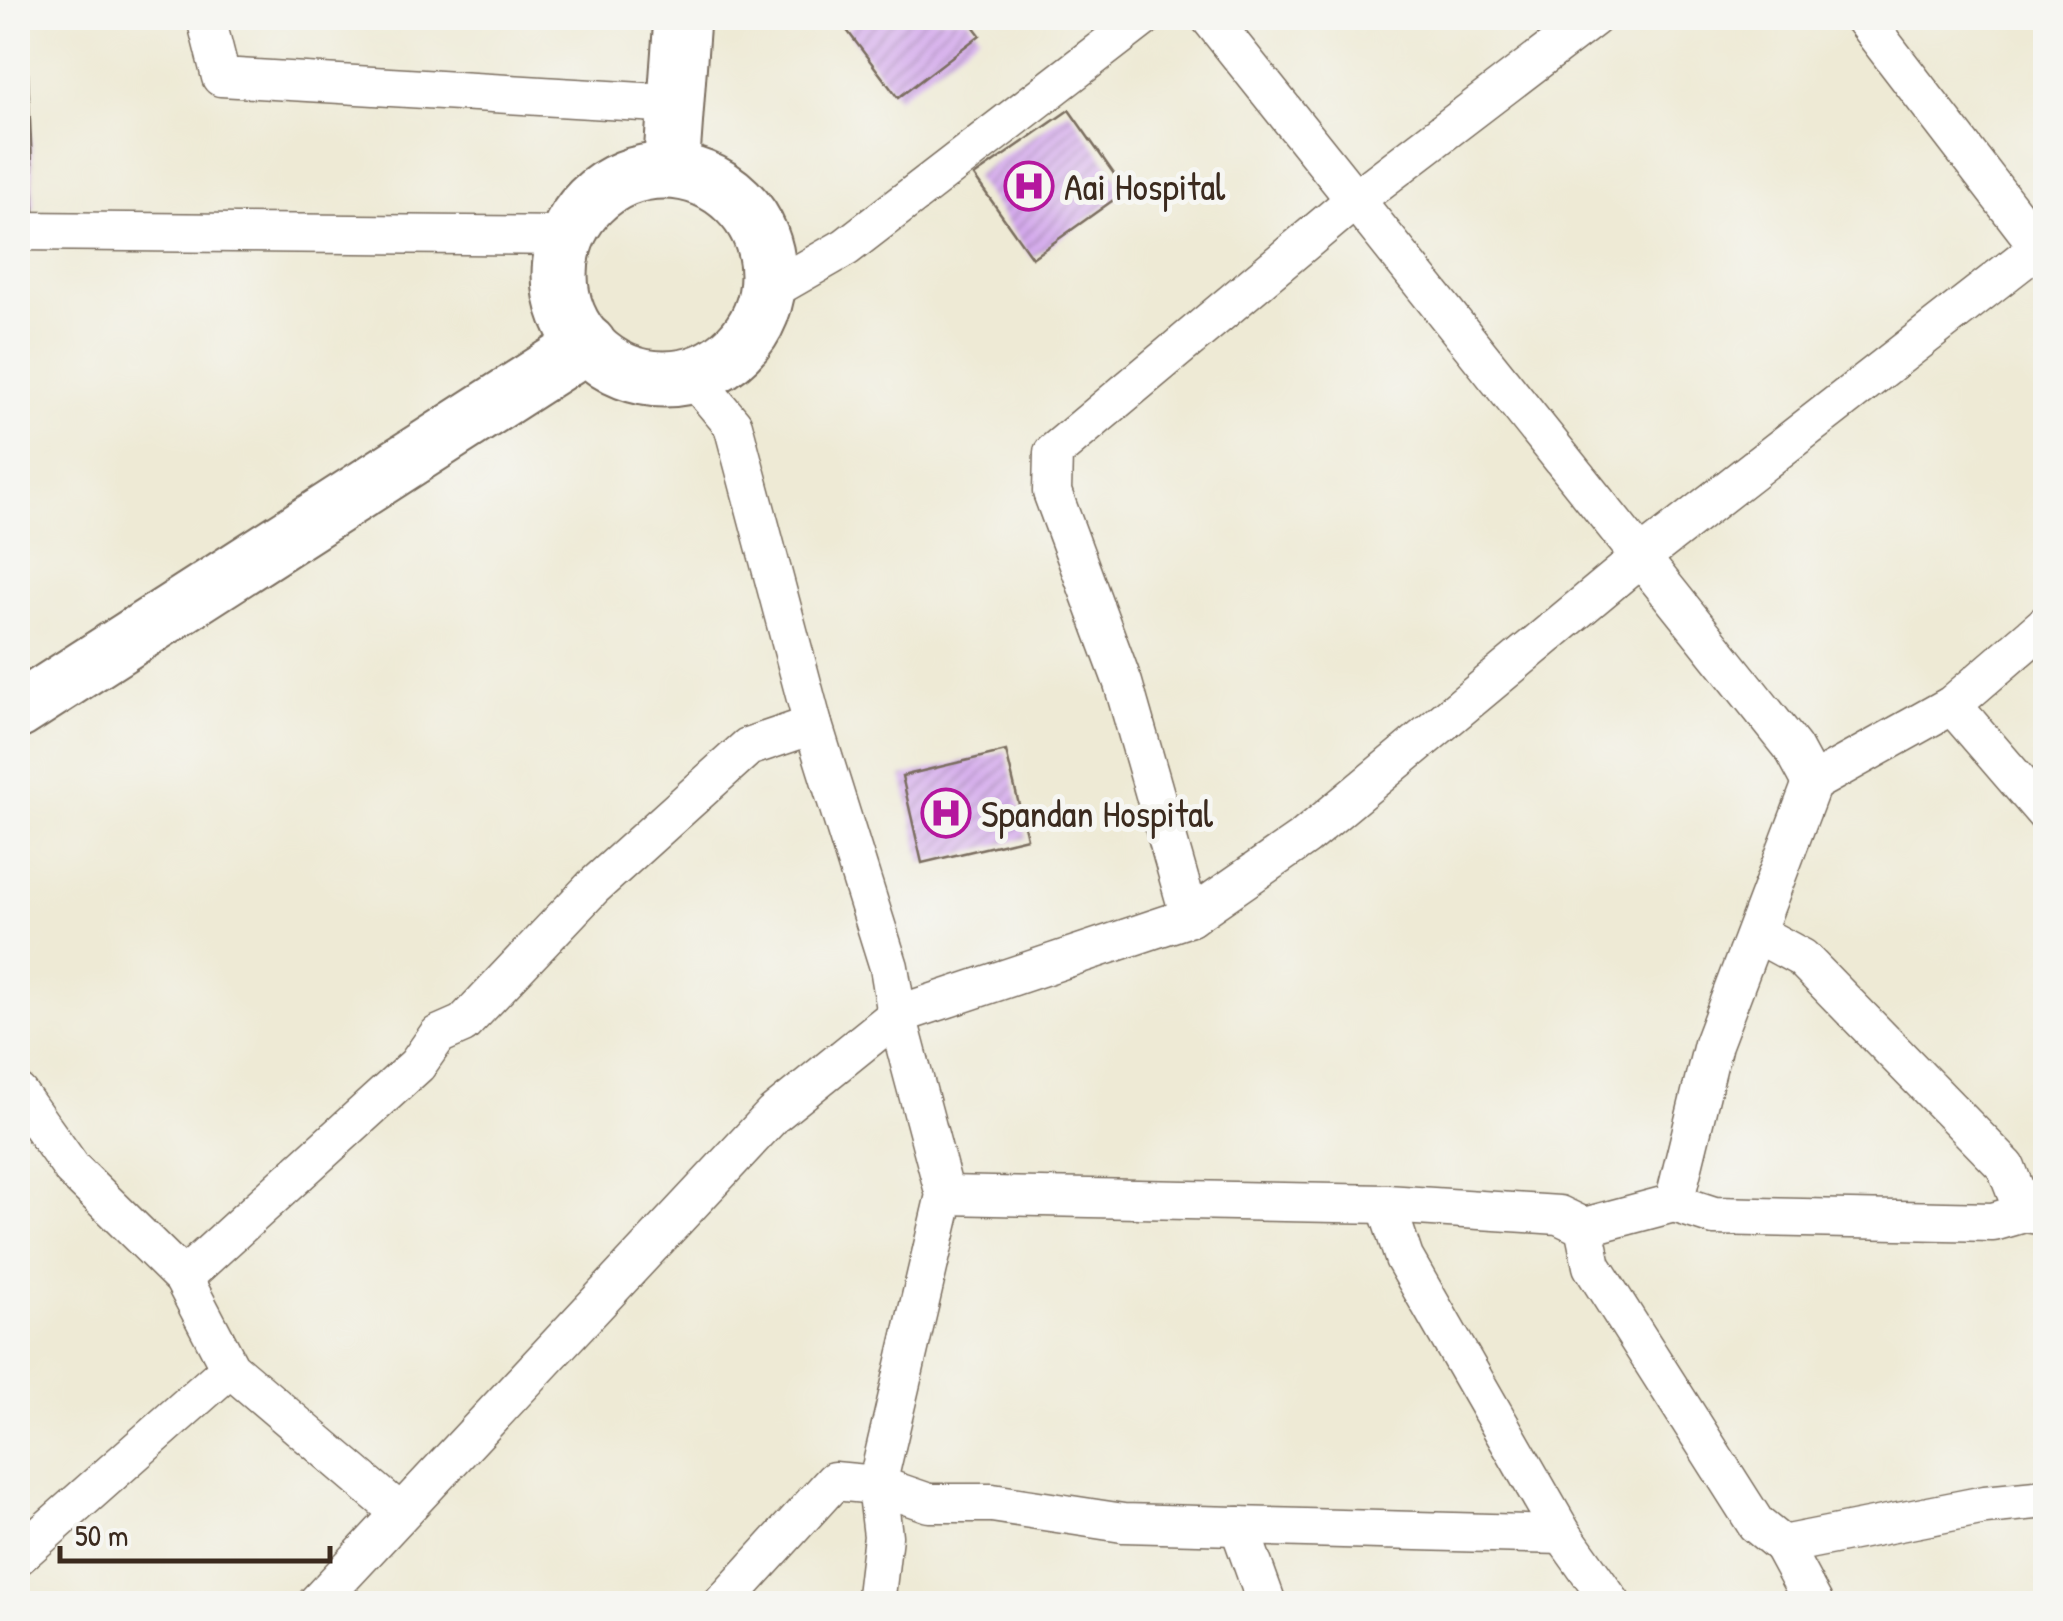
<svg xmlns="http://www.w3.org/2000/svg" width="2063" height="1621" font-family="'Patrick Hand',sans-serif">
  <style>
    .building { fill: url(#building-hatch) }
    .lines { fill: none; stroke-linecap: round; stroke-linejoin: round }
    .street-casing { stroke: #7a6d5e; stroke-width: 41 }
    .secondary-casing { stroke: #7a6d5e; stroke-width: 59 }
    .street { stroke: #fff; stroke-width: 38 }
    .secondary { stroke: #fff; stroke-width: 55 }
    .labels { text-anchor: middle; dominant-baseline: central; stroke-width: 10; stroke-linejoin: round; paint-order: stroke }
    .poi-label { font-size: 38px; fill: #3b2a1e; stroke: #f6f6f2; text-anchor: start }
  </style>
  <defs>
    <pattern id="building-hatch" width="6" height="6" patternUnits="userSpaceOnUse" patternTransform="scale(2.5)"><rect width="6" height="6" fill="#d4aaec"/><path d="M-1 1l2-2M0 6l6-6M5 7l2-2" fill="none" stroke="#ad8bbf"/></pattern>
  </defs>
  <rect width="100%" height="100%" fill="#f6f6f2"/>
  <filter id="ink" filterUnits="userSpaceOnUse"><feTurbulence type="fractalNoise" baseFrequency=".01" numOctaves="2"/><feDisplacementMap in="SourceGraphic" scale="20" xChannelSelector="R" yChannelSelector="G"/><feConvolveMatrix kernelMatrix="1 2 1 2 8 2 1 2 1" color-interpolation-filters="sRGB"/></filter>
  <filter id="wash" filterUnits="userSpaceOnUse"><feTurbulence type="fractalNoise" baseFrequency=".0048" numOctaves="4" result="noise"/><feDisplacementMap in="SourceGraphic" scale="40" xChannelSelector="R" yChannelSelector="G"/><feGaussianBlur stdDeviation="2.25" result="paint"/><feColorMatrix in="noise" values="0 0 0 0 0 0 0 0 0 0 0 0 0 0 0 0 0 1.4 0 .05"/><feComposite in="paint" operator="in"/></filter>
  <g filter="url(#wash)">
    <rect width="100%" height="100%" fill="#eeead5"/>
    <g id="blocks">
      <g class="building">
        <path d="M861,18H967L980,35L898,98L846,29Z"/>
        <path d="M28,74L34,210H18V75Z"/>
        <path d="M1069,110L1126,191L1032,258L974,176Z"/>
        <path d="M1006,751L1027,838L922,863L902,776Z"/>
      </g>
    </g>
  </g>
  <g filter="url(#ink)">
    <use href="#blocks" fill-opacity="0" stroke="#7a6d5e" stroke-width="2.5"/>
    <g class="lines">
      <g class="street-casing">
        <g id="street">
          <path d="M206,18L221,77L676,104"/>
          <path d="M18,231L567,236"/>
          <path d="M766,293L846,247L1143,18"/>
          <path d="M692,376L733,425L813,725L889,967L897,1015L945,1195L877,1485L883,1536L875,1604"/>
          <path d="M1952,705L2046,814"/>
          <path d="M1812,783L1952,705L2046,624"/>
          <path d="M1190,917L1123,683L1052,492L1053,453L1356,199L1593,18"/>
          <path d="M1756,933L1802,958L2006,1167L2024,1213"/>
          <path d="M18,1093L72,1169L183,1278L230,1368L398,1511"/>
          <path d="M945,1195L1386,1204L1559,1215L1584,1227L1674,1203L1713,1044L1812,783L1793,748L1210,18"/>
          <path d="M1674,1203L1714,1216L1993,1222L2024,1213L2046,1216"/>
          <path d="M1386,1204L1404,1258L1563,1535L1612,1604"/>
          <path d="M1584,1227L1592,1266L1756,1524L1782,1545L1985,1505L2046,1499"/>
          <path d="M183,1278L417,1065L438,1035L463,1024L593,887L748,747L813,725"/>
          <path d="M1239,1526L1267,1604"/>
          <path d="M1782,1545L1814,1604"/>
          <path d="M18,1556L230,1368"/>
          <path d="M316,1604L773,1115L897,1015L1190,917L1305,837L1640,558L2039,247L1863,18"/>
          <path d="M722,1604L834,1481L877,1485L929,1503H992L1123,1523L1563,1535"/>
        </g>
      </g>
      <g class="secondary-casing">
        <g id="secondary">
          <path d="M671,170L682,18"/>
          <circle cx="664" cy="275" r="104"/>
          <path d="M18,711L588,344"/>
        </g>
      </g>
      <use href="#street" class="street"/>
      <use href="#secondary" class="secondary"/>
    </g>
  </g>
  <defs>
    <g id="hospital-ring" transform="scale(2.5)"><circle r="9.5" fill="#f6f6f2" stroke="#b5179e" stroke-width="1.5"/><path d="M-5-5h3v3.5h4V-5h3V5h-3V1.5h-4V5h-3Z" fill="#b5179e"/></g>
  </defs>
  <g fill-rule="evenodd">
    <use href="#hospital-ring" x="1029" y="186"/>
    <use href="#hospital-ring" x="946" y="813"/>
  </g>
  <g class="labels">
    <g class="poi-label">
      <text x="1064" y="186">Aai Hospital</text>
      <text x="981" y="813">Spandan Hospital</text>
    </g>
  </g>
  <rect width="2063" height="1621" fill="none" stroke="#f6f6f2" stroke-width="60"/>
  <path d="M60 1546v15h270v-15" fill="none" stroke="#3b2a1e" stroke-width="5"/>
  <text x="75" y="1546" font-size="30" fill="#3b2a1e" stroke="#f6f6f2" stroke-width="8" paint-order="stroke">50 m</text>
</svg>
